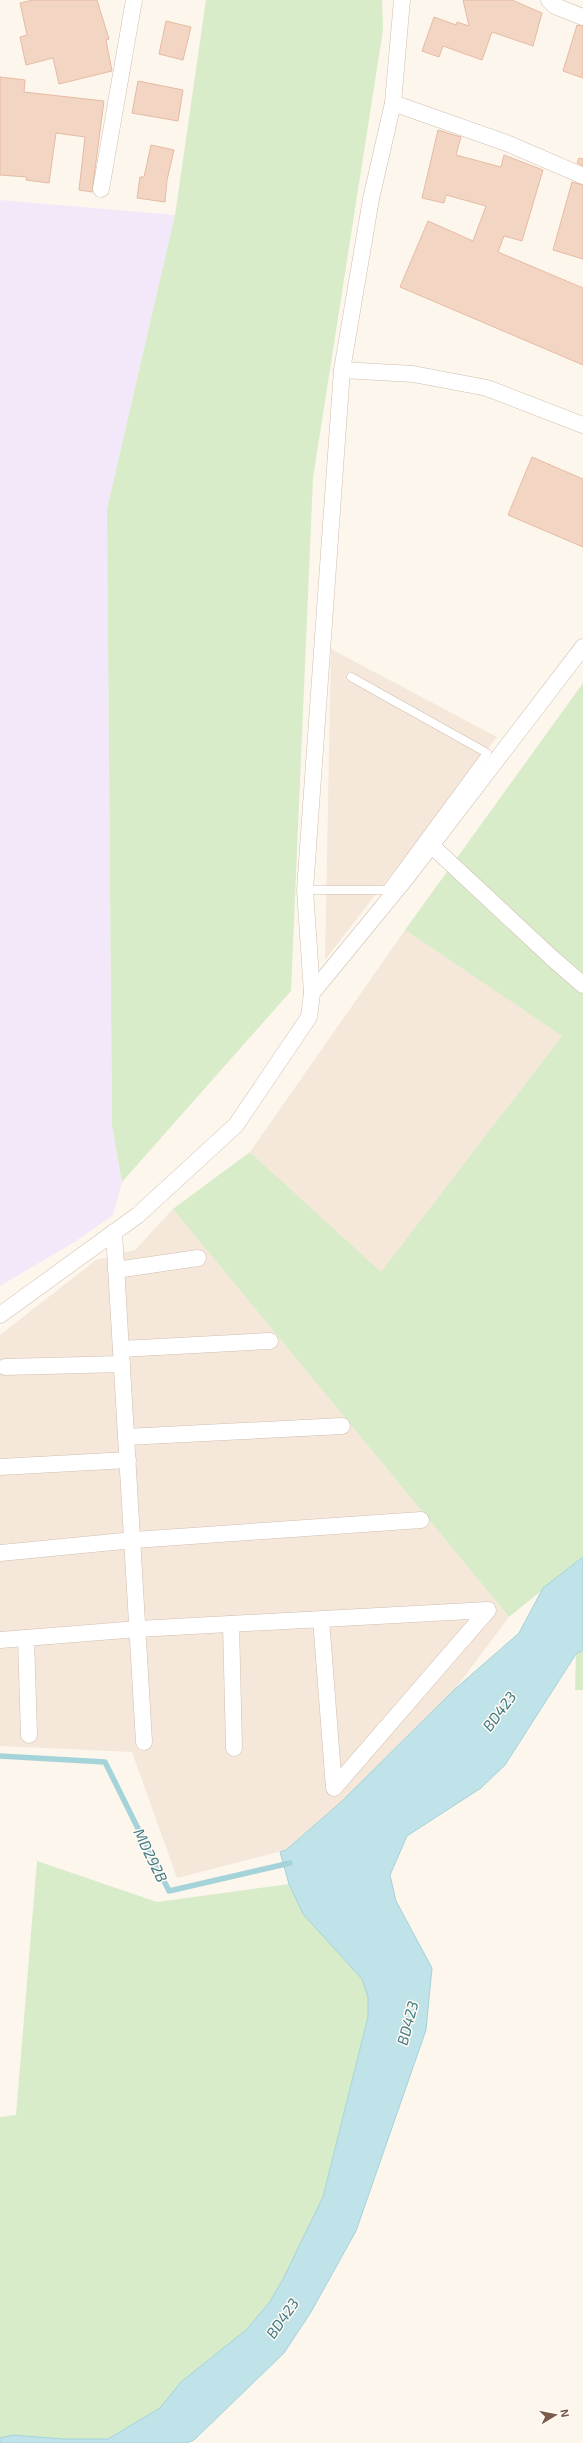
<svg xmlns="http://www.w3.org/2000/svg" width="583" height="2443" font-family="'Exo 2',sans-serif">
  <style>
    .residential { fill: #f5e8da }
    .education { fill: #f3e8fa }
    .green { fill: #d8ecc9 }
    .water { fill: #bfe3e8; stroke: #a5d3da }
    .lines { fill: none; stroke-linecap: round; stroke-linejoin: round }
    .stream { stroke: #a5d3da; stroke-width: 5.5 }
    .building { fill: #f3d5c3; stroke: #e6bba3 }
    .service-casing { stroke: #d1beb0; stroke-width: 9 }
    .minor-casing { stroke: #d1beb0; stroke-width: 17 }
    .service { stroke: #fff; stroke-width: 8 }
    .minor { stroke: #fff; stroke-width: 16 }
    .labels { text-anchor: middle; dominant-baseline: central; stroke-width: 3; stroke-linejoin: round; paint-order: stroke }
    .water-label { font-size: 15px; font-style: italic; fill: #437c86; stroke: #fffaf3 }
  </style>
  <rect width="100%" height="100%" fill="#fdf6ec"/>
  <g class="residential">
    <path d="M331,649L497,737L325,960Z"/>
    <path d="M405,930L562,1036L381,1273L250,1152Z"/>
    <path d="M173,1209L509,1617L455,1689L341,1802L286,1850L177,1878L132,1752L0,1746V1335L96,1260L135,1250Z"/>
  </g>
  <path class="education" d="M0,200L175,215L107,509L112,1125L122,1182L113,1215L76,1241L0,1286Z"/>
  <g class="green">
    <path d="M206,0H382L383,30L313,478L291,991L122,1182L112,1125L107,509L175,215Z"/>
    <path d="M583,683V1557L509,1617L173,1209L250,1152L381,1272L562,1036L405,930Z"/>
    <path d="M583,1650V1690H575L576,1654Z"/>
    <path d="M37,1861L157,1902L289,1884L303,1914L362,1979L368,1997V2017L323,2197L283,2279L269,2303L246,2330L181,2382L160,2408L108,2439H63L13,2435L0,2438V2117L16,2115Z"/>
  </g>
  <path class="water" d="M583,1557V1650L576,1654L505,1765L481,1788L407,1836L390,1875L396,1901L432,1968L426,2030L356,2231L311,2312L284,2353L194,2440L187,2443H0V2438L13,2435L63,2439H108L160,2408L181,2382L246,2330L269,2303L283,2279L323,2197L368,2017V1997L362,1979L303,1914L289,1884L280,1852L286,1850L341,1802L455,1689L519,1633L543,1588Z"/>
  <g class="lines">
    <path class="stream" d="M0,1756L105,1762L169,1891L290,1863"/>
  </g>
  <g class="building">
    <path d="M33,0H97L109,39L106,40L112,71L59,84L53,58L26,65L20,37L27,35L20,3Z"/>
    <path d="M463,0H512L542,13L533,46L492,32L482,60L443,46L439,57L422,51L434,17L456,25L457,22L469,26Z"/>
    <path d="M166,21L191,27L183,60L159,54Z"/>
    <path d="M577,25L583,26V78L563,71Z"/>
    <path d="M0,77L25,80L24,92L104,101L92,192L79,190L85,137L56,133L49,183L26,180L27,177L0,175Z"/>
    <path d="M138,81L183,90L178,121L132,113Z"/>
    <path d="M438,130L461,137L456,155L501,167L504,155L543,170L522,241L504,236L498,252L583,288V365L400,287L428,221L473,241L486,206L446,195L444,203L422,198Z"/>
    <path d="M151,145L174,150L167,180L165,202L137,198L140,177H144Z"/>
    <path d="M579,158L583,159V166L577,163Z"/>
    <path d="M572,182L583,185V259L553,250Z"/>
    <path d="M532,457L583,479V547L508,515Z"/>
  </g>
  <g class="lines">
    <g class="service-casing">
      <path id="service" d="M305,890H386L487,753L351,677"/>
    </g>
    <g class="minor-casing">
      <g id="minor">
        <path d="M549,0L555,6L583,17"/>
        <path d="M393,103L509,144L583,176"/>
        <path d="M101,189L134,0"/>
        <path d="M342,370L413,374L487,388L583,425"/>
        <path d="M431,845L551,957L583,985"/>
        <path d="M312,993L305,890L342,370L371,199L393,103L402,0"/>
        <path d="M114,1232L144,1742"/>
        <path d="M116,1270L198,1258"/>
        <path d="M0,1315L138,1215L236,1125L309,1017L312,993L407,877L583,647"/>
        <path d="M121,1349L270,1341"/>
        <path d="M5,1367L122,1364"/>
        <path d="M126,1437L342,1426"/>
        <path d="M0,1467L128,1460"/>
        <path d="M0,1553L134,1540L421,1520"/>
        <path d="M231,1624L234,1748"/>
        <path d="M26,1638L29,1735"/>
        <path d="M0,1640L138,1629L488,1610L334,1788L321,1619"/>
      </g>
    </g>
    <use href="#service" class="service"/>
    <use href="#minor" class="minor"/>
  </g>
  <g class="labels">
    <g class="water-label">
      <text transform="translate(499 1711) rotate(-53)">BD423</text>
      <text transform="translate(151 1855) rotate(64)">MD292B</text>
      <text transform="translate(407 2023) rotate(-75)">BD423</text>
      <text transform="translate(282 2318) rotate(-55)">BD423</text>
    </g>
  </g>
  <g transform="translate(555 2415) rotate(80)" stroke="#fffaf3" stroke-width="3" paint-order="stroke">
  <path d="M0-3L7 15L0 10L-7 15Z" fill="#7a5c4d"/>
  <text y="-6" font-size="11" font-weight="bold" text-anchor="middle" fill="#7a5c4d">N</text>
  </g>
</svg>
